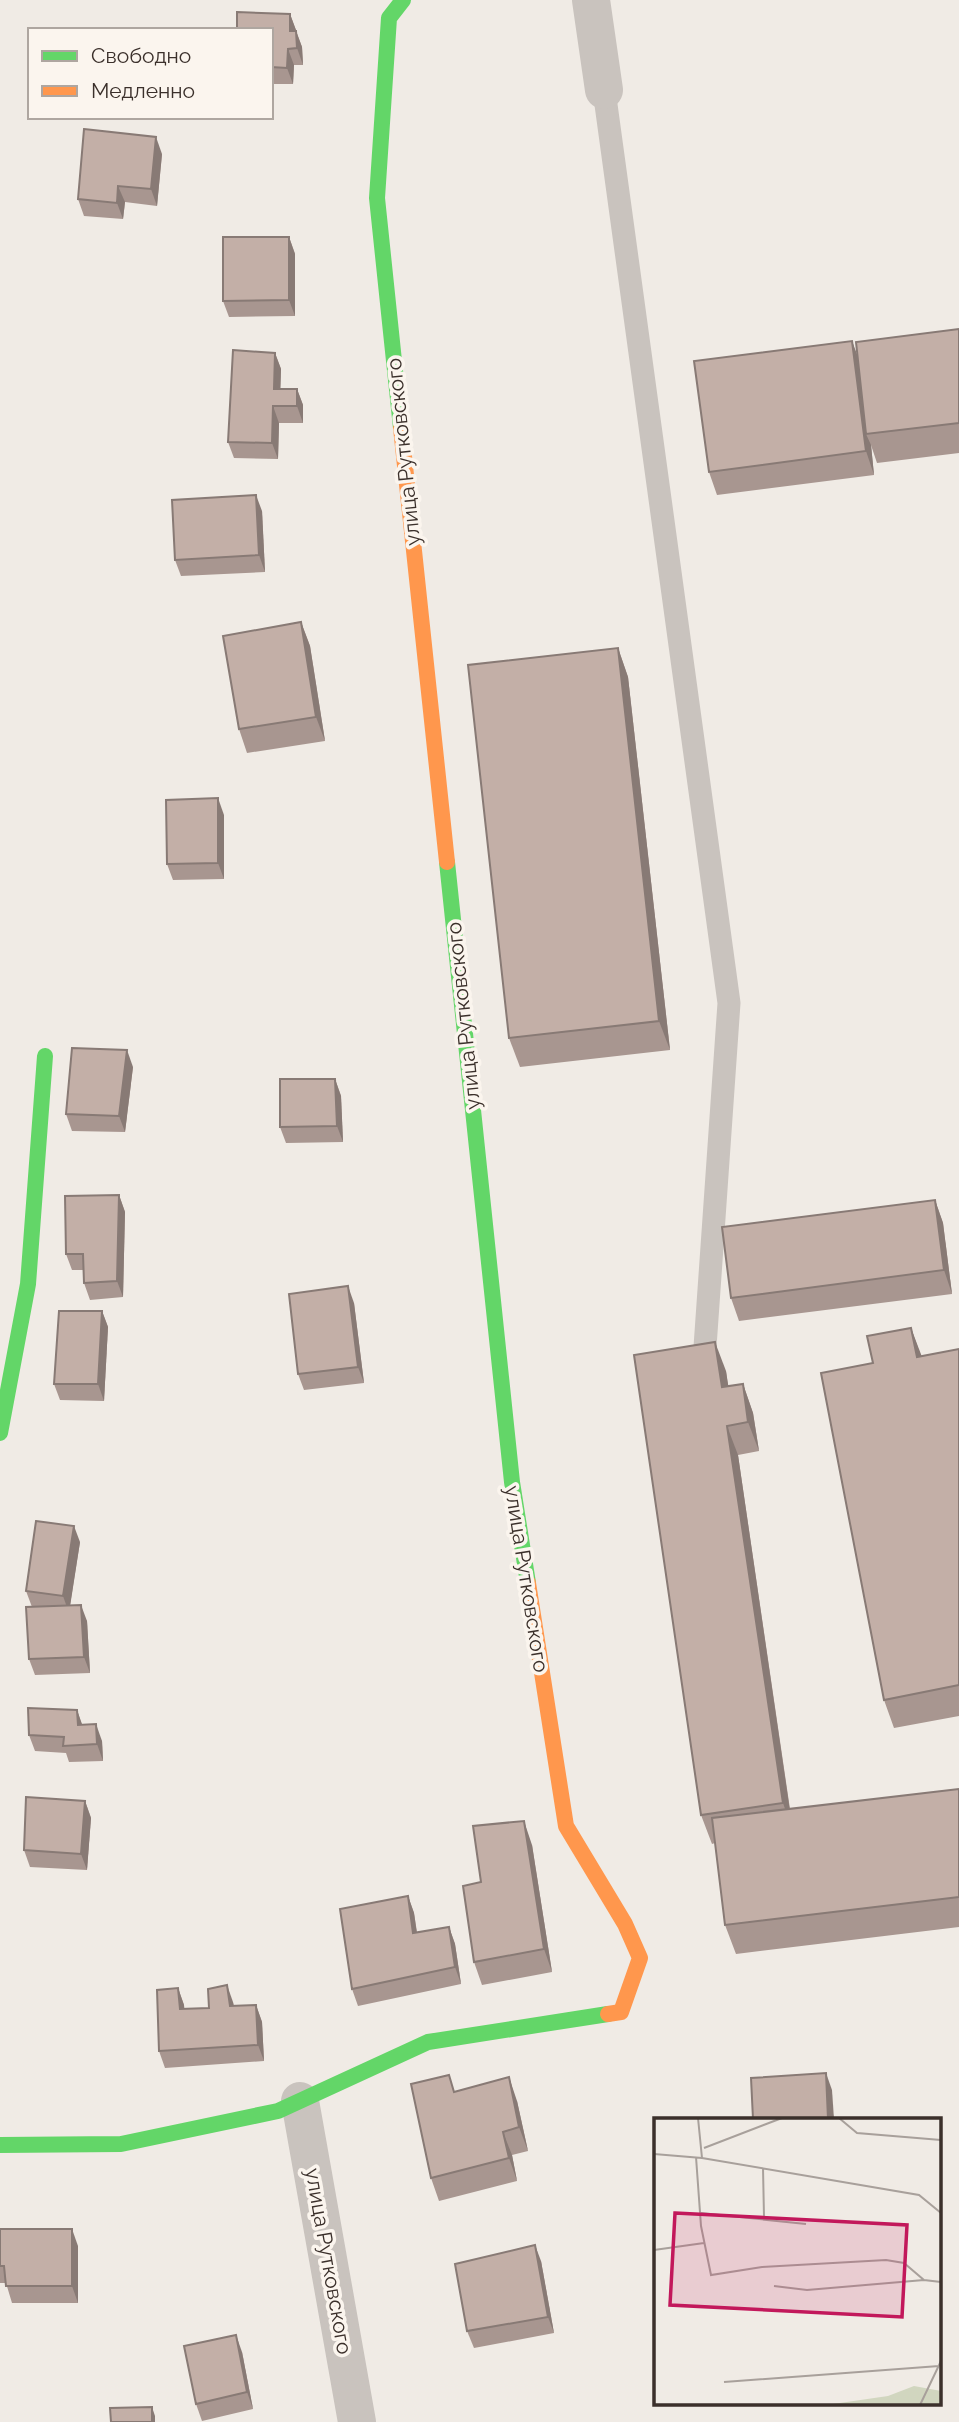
<svg xmlns="http://www.w3.org/2000/svg" width="959" height="2422" font-family="Raleway,sans-serif">
  <style>
    .lines { fill: none; stroke-linecap: round; stroke-linejoin: round }
    .lane { stroke: #c9c3be; stroke-width: 23 }
    .street { stroke: #c9c3be; stroke-width: 38 }
    .fast { stroke: #63d668; stroke-width: 16 }
    .slow { stroke: #ff974d; stroke-width: 16 }
    .wall { fill: #a89690 }
    .shaded-wall { fill: #887a75 }
    .building { fill: #c3afa7; stroke: #887a75; stroke-width: 2 }
    .labels { text-anchor: middle; dominant-baseline: central; stroke-width: 7; stroke-linejoin: round; paint-order: stroke }
    .street-label { font-size: 21px; fill: #3b302b; stroke: #fbf5ee }
    .inset-road { fill: none; stroke: #a8a09b; stroke-width: 2 }
    .view { fill: #c2185b; fill-opacity: 0.15; stroke: #c2185b; stroke-width: 3.5 }
    .inset-edge { fill: none; stroke: #3b302b; stroke-width: 3.5 }
  </style>
  <rect width="100%" height="100%" fill="#f0ebe5"/>
  <g class="lines">
    <path class="lane" d="M604,90L729,1003L705,1347"/>
    <g class="street">
      <path d="M591,0L604,90"/>
      <path d="M300,2101L357,2422"/>
    </g>
    <g class="fast">
      <path d="M401,428L377,198L389,18L403,0"/>
      <path d="M447,862L512,1482L528,1583"/>
      <path d="M0,1433L28,1284L45,1056"/>
      <path d="M0,2145L121,2144L278,2111L428,2042L608,2014"/>
    </g>
    <g class="slow">
      <path d="M401,428L447,862"/>
      <path d="M528,1583L566,1826L625,1924L640,1958L621,2012L608,2014"/>
    </g>
  </g>
  <g class="wall">
    <path d="M290,14L302,47L303,65H294L293,84H271V30Z"/>
    <path d="M162,154L157,206L125,202L123,219L84,216L78,199Z"/>
    <path d="M289,237L295,254V316L229,317L223,301Z"/>
    <path d="M959,329V453L877,463L871,445L874,475L717,495L709,472L852,341L857,356Z"/>
    <path d="M275,353L281,369L280,389H297L303,405V423H279L278,459L234,458L228,442Z"/>
    <path d="M262,511L265,572L181,576L175,560Z"/>
    <path d="M301,622L310,646L325,741L247,753L239,729Z"/>
    <path d="M618,648L628,677L670,1050L520,1067L509,1038Z"/>
    <path d="M224,815V879L173,880L167,864Z"/>
    <path d="M133,1067L125,1132L72,1131L66,1114Z"/>
    <path d="M335,1079L341,1096L343,1142L286,1143L280,1127Z"/>
    <path d="M119,1195L125,1212L123,1297L90,1300L84,1283L83,1270H72L66,1254Z"/>
    <path d="M935,1200L943,1223L952,1294L739,1321L731,1298Z"/>
    <path d="M354,1303L364,1383L304,1390L298,1374Z"/>
    <path d="M102,1311L108,1327L104,1401L60,1400L54,1384Z"/>
    <path d="M911,1328L921,1356L959,1349V1716L894,1728L884,1700L873,1363Z"/>
    <path d="M726,1371L728,1386L743,1384L753,1413L759,1451L738,1455L790,1809L959,1789V1927L736,1954L725,1925L715,1843L712,1844L701,1815Z"/>
    <path d="M80,1542L70,1605L87,1621L90,1673L35,1675L29,1659L32,1607L26,1591Z"/>
    <path d="M77,1710L82,1725L102,1741L103,1761L69,1762L66,1753L35,1751L29,1735Z"/>
    <path d="M85,1801L91,1818L87,1870L30,1867L24,1850Z"/>
    <path d="M532,1845L552,1972L482,1985L474,1962L481,1882Z"/>
    <path d="M408,1896L414,1913L417,1932L449,1927L455,1944L461,1984L358,2006L352,1989Z"/>
    <path d="M178,1988L184,2005V2009L209,2008L233,2002L234,2006L256,2005L262,2022L264,2061L165,2068L159,2051Z"/>
    <path d="M455,2092L517,2101L528,2151L512,2155L517,2181L439,2201L431,2178Z"/>
    <path d="M0,2229L78,2246V2303H12L6,2283H0Z"/>
    <path d="M541,2261L554,2333L474,2348L467,2331Z"/>
    <path d="M242,2352L253,2409L202,2421L196,2404Z"/>
  </g>
  <g class="shaded-wall">
    <path d="M290,14L296,30L290,31Z"/>
    <path d="M296,31L302,47L303,65L297,48Z"/>
    <path d="M288,49L294,65L293,84L287,68Z"/>
    <path d="M156,137L162,154L157,206L151,189Z"/>
    <path d="M118,186L125,202L123,219L117,203Z"/>
    <path d="M289,237L295,254V316L289,300Z"/>
    <path d="M852,341L861,365L866,434L871,445L874,475L866,451Z"/>
    <path d="M275,353L281,369L280,406L274,389Z"/>
    <path d="M297,389L303,405V423L297,406Z"/>
    <path d="M273,406L279,423L278,459L272,443Z"/>
    <path d="M256,495L262,511L265,572L259,555Z"/>
    <path d="M301,622L310,646L325,741L316,717Z"/>
    <path d="M618,648L628,677L670,1050L659,1021Z"/>
    <path d="M218,798L224,815V879L218,863Z"/>
    <path d="M127,1050L133,1067L125,1132L119,1116Z"/>
    <path d="M335,1079L341,1096L343,1142L337,1126Z"/>
    <path d="M119,1195L125,1212L123,1297L117,1281Z"/>
    <path d="M935,1200L943,1223L952,1294L944,1270Z"/>
    <path d="M348,1286L354,1303L364,1383L358,1367Z"/>
    <path d="M102,1311L108,1327L104,1401L98,1384Z"/>
    <path d="M911,1328L922,1357H917Z"/>
    <path d="M715,1342L726,1371L733,1416L722,1387Z"/>
    <path d="M743,1384L753,1413L759,1451L748,1422Z"/>
    <path d="M727,1426L738,1455L793,1832L783,1803Z"/>
    <path d="M74,1526L80,1542L69,1613L63,1596Z"/>
    <path d="M81,1605L87,1621L90,1673L84,1657Z"/>
    <path d="M77,1710L83,1727L78,1725Z"/>
    <path d="M96,1724L102,1741L103,1761L97,1744Z"/>
    <path d="M85,1801L91,1818L87,1870L81,1854Z"/>
    <path d="M524,1821L532,1845L552,1972L544,1949Z"/>
    <path d="M408,1896L414,1913L419,1949L413,1933Z"/>
    <path d="M449,1927L455,1944L461,1984L455,1967Z"/>
    <path d="M227,1985L233,2002L236,2023L230,2006Z"/>
    <path d="M178,1988L184,2005L186,2026L180,2009Z"/>
    <path d="M256,2005L262,2022L264,2061L258,2045Z"/>
    <path d="M826,2073L832,2090L834,2119H828Z"/>
    <path d="M509,2077L517,2101L528,2151L519,2127Z"/>
    <path d="M503,2132L512,2155L517,2181L509,2158Z"/>
    <path d="M72,2229L78,2246V2303L72,2286Z"/>
    <path d="M535,2245L541,2261L554,2333L548,2317Z"/>
    <path d="M236,2335L242,2352L253,2409L247,2392Z"/>
    <path d="M152,2407L155,2416V2422H152Z"/>
  </g>
  <g class="building">
    <path d="M237,12L290,14V31H296L297,48L288,49L287,68L271,67V30H237Z"/>
    <path d="M84,129L156,137L151,189L118,186L117,203L78,199Z"/>
    <path d="M223,237H289V300L223,301Z"/>
    <path d="M959,329V423L866,434L856,342Z"/>
    <path d="M852,341L866,451L709,472L694,361Z"/>
    <path d="M233,350L275,353L274,389H297V406H273L272,443L228,442Z"/>
    <path d="M256,495L259,555L175,560L172,500Z"/>
    <path d="M301,622L316,717L239,729L223,636Z"/>
    <path d="M618,648L659,1021L509,1038L468,665Z"/>
    <path d="M218,798V863L167,864L166,800Z"/>
    <path d="M72,1048L127,1050L119,1116L66,1114Z"/>
    <path d="M280,1079H335L337,1126L280,1127Z"/>
    <path d="M119,1195L117,1281L84,1283L83,1254H66L65,1196Z"/>
    <path d="M935,1200L944,1270L731,1298L722,1227Z"/>
    <path d="M348,1286L358,1367L298,1374L289,1294Z"/>
    <path d="M59,1311H102L98,1384H54Z"/>
    <path d="M911,1328L917,1357L959,1349V1685L884,1700L821,1373L873,1363L867,1336Z"/>
    <path d="M715,1342L722,1387L743,1384L748,1422L727,1426L783,1803L701,1815L634,1355Z"/>
    <path d="M36,1521L74,1526L63,1596L26,1591Z"/>
    <path d="M81,1605L84,1657L29,1659L26,1607Z"/>
    <path d="M28,1708L77,1710L78,1725L96,1724L97,1744L63,1746L64,1737L29,1735Z"/>
    <path d="M959,1789V1897L725,1925L712,1818Z"/>
    <path d="M26,1797L85,1801L81,1854L24,1850Z"/>
    <path d="M524,1821L544,1949L474,1962L463,1886L481,1882L473,1826Z"/>
    <path d="M408,1896L413,1933L449,1927L455,1967L352,1989L340,1909Z"/>
    <path d="M227,1985L230,2006L256,2005L258,2045L159,2051L157,1990L178,1988L180,2009L209,2008L208,1989Z"/>
    <path d="M826,2073L828,2119H753L751,2078Z"/>
    <path d="M449,2075L454,2092L509,2077L519,2127L503,2132L509,2158L431,2178L411,2084Z"/>
    <path d="M0,2229H72V2286H6L4,2266H0Z"/>
    <path d="M535,2245L548,2317L467,2331L455,2264Z"/>
    <path d="M236,2335L247,2392L196,2404L184,2346Z"/>
    <path d="M152,2407V2422H111L110,2408Z"/>
  </g>
  <g class="labels">
    <g class="street-label">
      <text transform="translate(403 452) rotate(-96)">улица Рутковского</text>
      <text transform="translate(463 1016) rotate(-96)">улица Рутковского</text>
      <text transform="translate(527 1579) rotate(81)">улица Рутковского</text>
      <text transform="translate(329 2261) rotate(80)">улица Рутковского</text>
    </g>
  </g>
  <g transform="translate(654 2118)">
    <rect width="287" height="287" fill="#f0ebe5"/>
    <path d="M260,268L287,273V287H172L234,278Z" fill="#d1d6bf"/>
    <path class="inset-road" d="M44,0L48,40M185,0L203,15L287,22M50,30L128,0M0,36L48,40L265,77L287,95M42,39L47,108L57,157L108,149L232,142L250,145L270,162L287,164M109,50L110,99M47,95L152,106M0,132L50,125M120,168L153,172L270,162M70,264L285,248M266,287L287,243"/>
    <path class="view" d="M21,95L253,107L248,199L16,187Z"/>
    <rect width="287" height="287" class="inset-edge"/>
  </g>
  <rect x="28" y="28" width="245" height="91" fill="#fbf5ee" stroke="#aea6a0" stroke-width="2"/>
  <rect x="42" y="51" width="35" height="10" fill="#63d668" stroke="#aea6a0" stroke-width="2"/>
  <text x="91" y="63" font-size="21" fill="#3b302b">Свободно</text>
  <rect x="42" y="86" width="35" height="10" fill="#ff974d" stroke="#aea6a0" stroke-width="2"/>
  <text x="91" y="98" font-size="21" fill="#3b302b">Медленно</text>
</svg>
